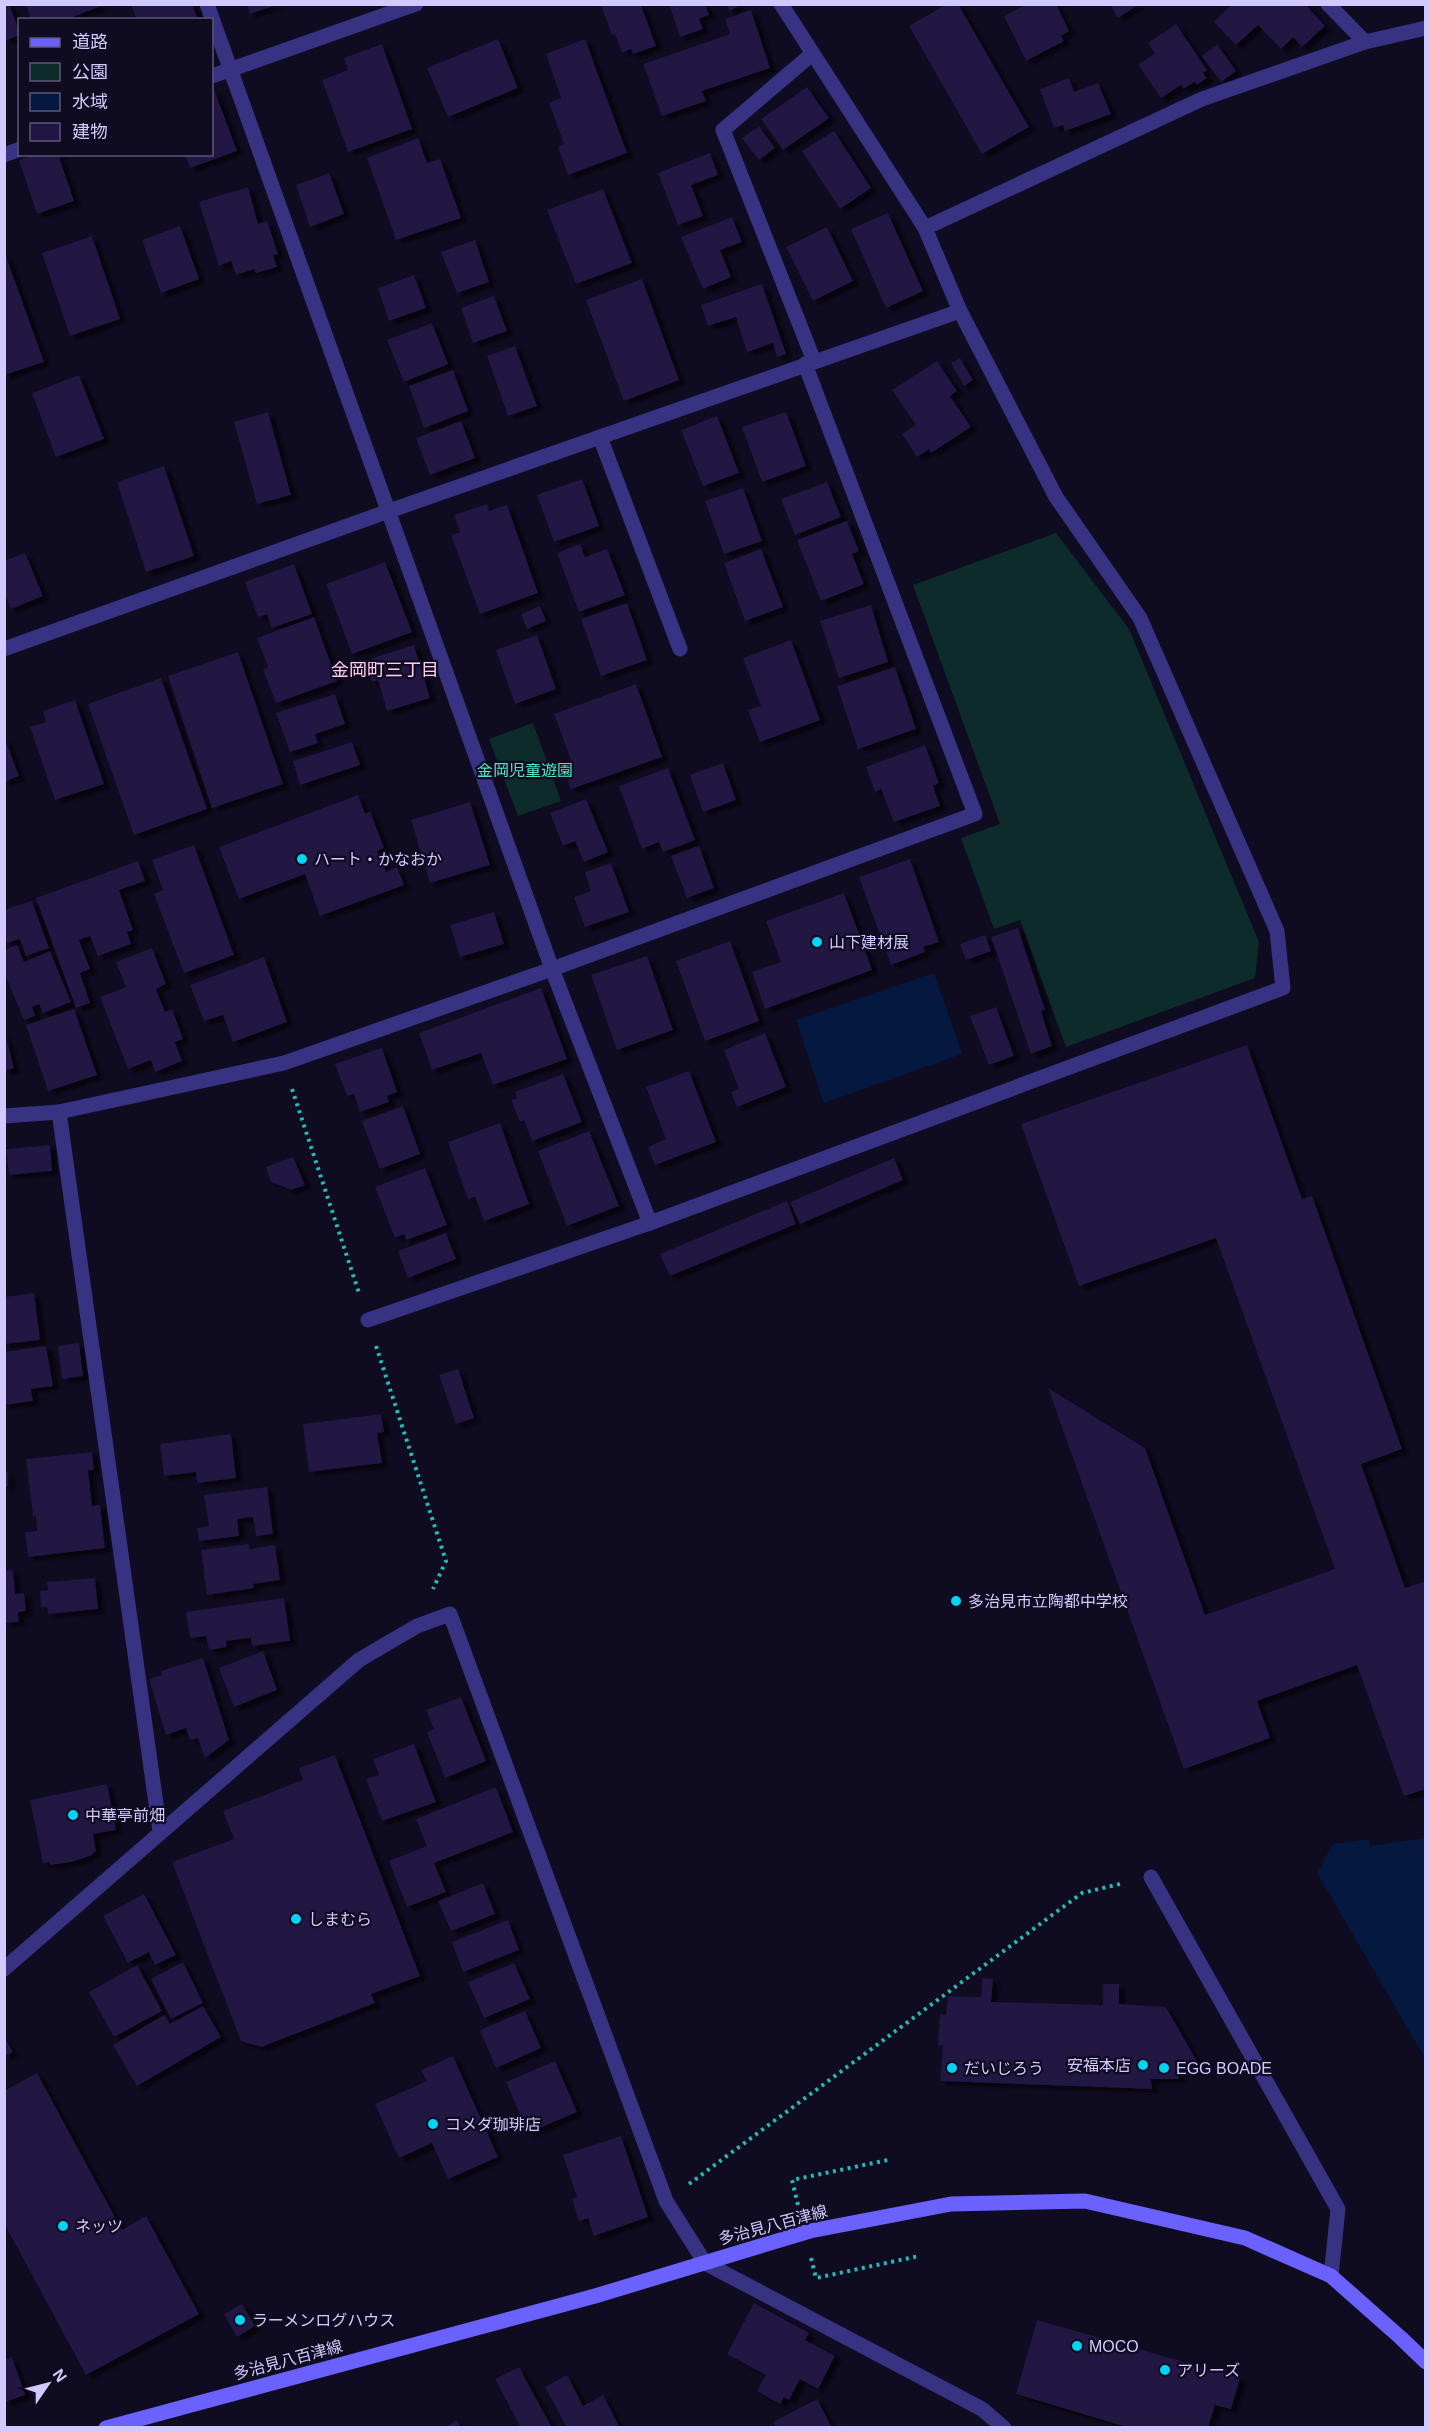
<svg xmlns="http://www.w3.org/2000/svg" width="1430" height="2432" font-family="Arial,'Noto Sans JP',sans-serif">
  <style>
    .green { fill: #0e2b2b }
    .water { fill: #05183f }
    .building { fill: #201543; filter: url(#shadow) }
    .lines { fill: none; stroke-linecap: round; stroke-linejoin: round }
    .path { stroke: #24bab6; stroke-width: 4; stroke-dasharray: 3 4.5; stroke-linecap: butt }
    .service { stroke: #383283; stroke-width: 15 }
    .minor { stroke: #383283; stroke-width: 15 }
    .secondary { stroke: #6b61ff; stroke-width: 15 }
    .poi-dot { fill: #00d4f5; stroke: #0f0b20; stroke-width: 2 }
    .labels { text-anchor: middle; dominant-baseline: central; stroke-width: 4.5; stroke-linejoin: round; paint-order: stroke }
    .park-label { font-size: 16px; fill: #4de8c7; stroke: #0f0b20 }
    .poi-label { font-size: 16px; fill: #d2caff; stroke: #0f0b20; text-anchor: start }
    .street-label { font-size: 16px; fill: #d2caff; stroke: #0f0b20 }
    .neighbourhood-label { font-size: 18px; fill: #ffcceb; stroke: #0f0b20 }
  </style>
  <defs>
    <filter id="shadow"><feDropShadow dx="6" dy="4" stdDeviation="1.5" flood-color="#0009"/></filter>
  </defs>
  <rect width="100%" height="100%" fill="#0f0b20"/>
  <g class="green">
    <path d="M1056,533L1129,629L1259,942L1255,978L1066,1047L1020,920L994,929L961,838L1000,824L913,585Z"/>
    <path d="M533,723L561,801L518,816L489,739Z"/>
  </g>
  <g class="water">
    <path d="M934,973L962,1054L824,1103L796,1020Z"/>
    <path d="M1425,1838H1426L1425,2058L1317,1873L1333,1844L1369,1839L1370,1846Z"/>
  </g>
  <g class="building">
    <path d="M4,4H9L20,33V35L4,41Z"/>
    <path d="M26,4H100L101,6L65,20H31Z"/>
    <path d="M131,4H192L198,20H137Z"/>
    <path d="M247,4H276V5L250,14Z"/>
    <path d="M669,4H705L709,15L699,19L703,29L680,37Z"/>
    <path d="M726,4H741L730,11Z"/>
    <path d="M947,4H958L1029,127L982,154L909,26Z"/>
    <path d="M1027,4H1056L1069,31L1061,36L1064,41L1026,61L1004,16Z"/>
    <path d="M1110,4H1139L1118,18Z"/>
    <path d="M1232,4H1305L1325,26L1302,47L1293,37L1281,49L1258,25L1236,45L1214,22Z"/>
    <path d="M601,5H641L656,46L633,54L631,49L622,53L615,34L612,35Z"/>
    <path d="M751,10L770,68L702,91L706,101L662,116L643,64L730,34L725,19Z"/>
    <path d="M1176,24L1207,70L1203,73L1207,78L1197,85L1195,82L1183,89L1181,85L1161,98L1138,65L1155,53L1148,43Z"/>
    <path d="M498,39L518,88L448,117L427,68Z"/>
    <path d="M585,39L627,153L568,175L558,147L564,144L549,103L561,98L546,54Z"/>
    <path d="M382,44L412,129L348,152L322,80L348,70L344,58Z"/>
    <path d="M1217,44L1236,71L1221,82L1202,56Z"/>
    <path d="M1069,78L1074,92L1098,83L1111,114L1065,131L1063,125L1054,128L1040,89Z"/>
    <path d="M807,87L829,118L783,150L761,119Z"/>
    <path d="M214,89L237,151L190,168L185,154H212V90Z"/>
    <path d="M759,126L775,148L759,160L742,138Z"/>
    <path d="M834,131L871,188L840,209L802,151Z"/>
    <path d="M418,138L427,163L440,159L461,218L396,240L367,158Z"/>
    <path d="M710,153L718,175L691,185L703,216L678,225L658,173Z"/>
    <path d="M36,154H58L74,201L37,214L19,160Z"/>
    <path d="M329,173L344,214L310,227L296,185Z"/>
    <path d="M248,187L258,224L267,221L278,254L273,255L277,267L256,273L254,269L236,275L231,261L219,266L199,202Z"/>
    <path d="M603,189L632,263L576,284L547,210Z"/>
    <path d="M888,213L923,291L886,308L851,229Z"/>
    <path d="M732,217L742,242L720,250L731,277L703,289L681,237Z"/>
    <path d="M180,226L199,279L161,293L142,240Z"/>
    <path d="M827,227L853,281L813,301L786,247Z"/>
    <path d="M92,236L120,319L70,336L42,253Z"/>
    <path d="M475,240L489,282L457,293L441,252Z"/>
    <path d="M4,251L44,362L4,375Z"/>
    <path d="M414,275L426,308L389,321L378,288Z"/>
    <path d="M642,279L679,380L624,401L586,300Z"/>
    <path d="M762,284L786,354L777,357L773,343L747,352L736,317L708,326L701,305Z"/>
    <path d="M494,296L507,331L473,343L461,308Z"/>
    <path d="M432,323L448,364L404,382L387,340Z"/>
    <path d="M515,346L537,406L508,416L487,356Z"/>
    <path d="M960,358L973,380L964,386L951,363Z"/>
    <path d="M937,361L957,391L950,396L971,427L931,453L929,449L917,457L902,434L916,425L892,390Z"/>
    <path d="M453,370L468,411L424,428L409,386Z"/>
    <path d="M79,375L104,439L56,457L32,393Z"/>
    <path d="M268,412L291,495L257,504L234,422Z"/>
    <path d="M786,412L806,466L762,482L742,427Z"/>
    <path d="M717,416L739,473L703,486L681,430Z"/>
    <path d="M461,421L475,458L430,475L416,438Z"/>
    <path d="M164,466L194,556L146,572L117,482Z"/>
    <path d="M582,479L599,526L554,542L537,495Z"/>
    <path d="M827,482L841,517L795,535L781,499Z"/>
    <path d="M743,488L762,541L724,554L705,501Z"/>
    <path d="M487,504L489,511L507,505L538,593L480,614L451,535L460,532L454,515Z"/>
    <path d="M847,521L859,551L852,554L864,584L821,601L797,540Z"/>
    <path d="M580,544L585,557L607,549L625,595L579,612L557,553Z"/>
    <path d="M761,549L783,607L745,621L724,563Z"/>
    <path d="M25,553L43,596L11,609L4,592V561Z"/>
    <path d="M385,562L412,632L352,654L326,584Z"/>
    <path d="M294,564L312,614L272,628L267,614L258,617L245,582Z"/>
    <path d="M627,603L647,660L601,676L581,619Z"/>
    <path d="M871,605L888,662L839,678L820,621Z"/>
    <path d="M540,606L546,621L527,629L521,614Z"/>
    <path d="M314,617L337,681L276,703L263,670L268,667L257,638Z"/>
    <path d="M537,635L556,689L515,704L496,650Z"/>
    <path d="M791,640L820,720L760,742L748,710L761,706L743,658Z"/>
    <path d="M414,645L430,698L387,711L378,680L372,682L367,670L375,668L373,658Z"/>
    <path d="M238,652L283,784L212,808L168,676Z"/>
    <path d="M895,667L916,729L858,749L837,686Z"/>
    <path d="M161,678L207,809L134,835L88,704Z"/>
    <path d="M636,684L662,757L571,789L562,764L571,760L554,714Z"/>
    <path d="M335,694L345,724L315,734L318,743L290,752L276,713Z"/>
    <path d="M75,700L104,784L55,800L30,727L46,722L43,711Z"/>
    <path d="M5,739L19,776L4,782V740Z"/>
    <path d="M352,742L360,765L300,785L293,761Z"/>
    <path d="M925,745L939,783L933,786L940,806L894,822L881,789L875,792L866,767Z"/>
    <path d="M723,763L736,800L703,812L690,775Z"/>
    <path d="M668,768L695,840L663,852L659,842L642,849L619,786Z"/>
    <path d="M358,795L365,814L370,811L384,848L377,851L386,872L397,867L404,885L320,916L305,874L239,899L219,847Z"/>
    <path d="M586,799L608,852L584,862L575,841L563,846L550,813Z"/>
    <path d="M470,802L490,865L430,883L411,820Z"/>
    <path d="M194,845L234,955L184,973L154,894L163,890L152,860Z"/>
    <path d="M699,846L714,888L687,898L671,856Z"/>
    <path d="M910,859L939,942L923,947L925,952L891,965L859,877Z"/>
    <path d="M138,861L145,881L119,890L133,930L127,932L131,944L98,956L90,936L79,940L90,969L80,973L90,1003L76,1008L36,898Z"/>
    <path d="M611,863L629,912L585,927L574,897L591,891L585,872Z"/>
    <path d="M844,893L872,970L765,1009L752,972L781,962L766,921Z"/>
    <path d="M32,901L49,948L26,956L20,939L7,943L4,935V910Z"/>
    <path d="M494,912L504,944L460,957L450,925Z"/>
    <path d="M1018,928L1045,1010L1041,1011L1052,1046L1031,1054L991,937Z"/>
    <path d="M985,935L991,951L966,960L960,944Z"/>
    <path d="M730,941L759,1021L705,1041L676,961Z"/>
    <path d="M17,945L24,962L50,951L71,1002L43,1013L39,1004L32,1007L35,1016L24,1020L4,972V950Z"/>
    <path d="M152,948L166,984L156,989L165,1012L172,1009L183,1039L175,1042L182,1061L155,1072L151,1060L128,1069L100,997L126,987L116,962Z"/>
    <path d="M647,956L673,1030L617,1050L591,975Z"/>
    <path d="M264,957L287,1022L233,1042L223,1015L204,1021L190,985Z"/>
    <path d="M541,988L567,1059L493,1085L481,1053L432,1070L419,1033Z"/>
    <path d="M996,1007L1014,1056L989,1065L970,1016Z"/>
    <path d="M74,1009L97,1075L48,1091L26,1025Z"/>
    <path d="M4,1031L14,1068L4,1071Z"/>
    <path d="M765,1033L786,1087L737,1107L731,1092L739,1089L724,1050Z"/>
    <path d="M1247,1045L1302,1199L1312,1196L1402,1449L1361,1464L1405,1588L1426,1581V1789L1404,1796L1357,1665L1257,1701L1270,1738L1184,1769L1048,1388L1145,1448L1205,1615L1335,1569L1216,1238L1079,1286L1021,1124Z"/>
    <path d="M382,1048L397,1092L387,1096L389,1102L360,1112L354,1094L347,1096L335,1064Z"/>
    <path d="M689,1071L716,1142L655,1165L648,1147L666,1139L646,1087Z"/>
    <path d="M563,1074L582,1122L532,1141L524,1120L520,1122L511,1100L517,1098L515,1092Z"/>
    <path d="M403,1106L420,1154L380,1169L362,1121Z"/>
    <path d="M500,1123L529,1204L484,1221L475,1197L468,1199L448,1142Z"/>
    <path d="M589,1131L619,1206L567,1226L538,1151Z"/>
    <path d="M50,1145L52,1171L9,1175L6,1149Z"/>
    <path d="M293,1157L305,1185L291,1190L271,1182L266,1167Z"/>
    <path d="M894,1158L903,1180L800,1224L790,1202Z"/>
    <path d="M425,1168L447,1225L406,1240L404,1234L395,1238L375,1187Z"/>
    <path d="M787,1201L796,1224L670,1276L660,1254Z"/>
    <path d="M446,1233L456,1259L408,1278L398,1251Z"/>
    <path d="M34,1293L40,1340L4,1344V1297Z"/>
    <path d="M79,1343L83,1376L62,1379L58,1346Z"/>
    <path d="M46,1346L53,1386L31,1389L33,1401L4,1405V1352Z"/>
    <path d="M458,1369L474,1418L456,1424L439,1375Z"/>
    <path d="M381,1414L384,1432L377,1433L382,1463L309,1472L303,1424Z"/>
    <path d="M231,1434L236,1478L197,1483L196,1472L164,1476L160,1444Z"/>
    <path d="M92,1452L94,1470H88L92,1506L100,1505L105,1548L28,1557L25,1532L37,1531L36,1516H33L26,1459Z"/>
    <path d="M4,1472H8V1486L4,1487Z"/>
    <path d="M267,1487L273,1534L256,1536L253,1517L237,1519L239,1536L199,1541L197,1528L209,1526L204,1495Z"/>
    <path d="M249,1544V1549L275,1545L280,1580L253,1584L254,1588L207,1595L201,1550Z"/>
    <path d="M13,1570L15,1594L24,1593L26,1611L18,1612L19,1622L4,1623V1571Z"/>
    <path d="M95,1578L98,1609L48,1614L47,1607H41L40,1591L48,1590L47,1582Z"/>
    <path d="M284,1598L290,1641L252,1646L251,1638L226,1641L227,1647L209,1650L206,1636L190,1638L186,1612Z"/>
    <path d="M263,1651L277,1690L234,1707L219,1668Z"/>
    <path d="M203,1658L229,1740L205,1758L198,1738L190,1740L186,1728L166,1735L149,1679L162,1675L161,1671Z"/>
    <path d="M461,1697L486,1761L445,1778L427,1732L434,1729L426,1710Z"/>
    <path d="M414,1744L436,1802L382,1821L366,1779L379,1775L373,1759Z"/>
    <path d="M335,1755L420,1976L371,1994L375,2003L261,2047L241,2041L172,1862L234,1839L223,1811L303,1780L299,1768Z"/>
    <path d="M107,1784L116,1830L93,1834L96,1851L90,1856L71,1862L50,1865V1862L43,1863L30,1800Z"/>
    <path d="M496,1787L513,1832L434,1863L446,1892L407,1907L389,1861L427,1846L416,1819Z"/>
    <path d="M483,1883L495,1914L451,1931L438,1901Z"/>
    <path d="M144,1894L176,1955L155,1965L149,1952L128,1963L103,1916Z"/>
    <path d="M508,1920L519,1950L463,1972L452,1942Z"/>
    <path d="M183,1962L203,2003L171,2019L151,1979Z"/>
    <path d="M514,1963L530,1999L484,2018L468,1982Z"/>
    <path d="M137,1965L162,2011L114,2037L89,1992Z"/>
    <path d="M982,1978L993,1979L991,2002L1103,2005V1984H1119V2004L1166,2007L1203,2072L1179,2071V2079H1151L1152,2089L940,2081L943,2045L938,2046L940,2014L946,2015L948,1996L981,1997Z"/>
    <path d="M203,2006L221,2037L137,2086L113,2045L164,2015L170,2024Z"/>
    <path d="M525,2011L541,2048L496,2068L480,2030Z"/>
    <path d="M4,2037L13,2052L4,2057Z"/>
    <path d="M453,2056L498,2157L448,2179L432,2143L399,2158L375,2104L427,2081L421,2070Z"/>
    <path d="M555,2061L577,2112L528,2133L506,2082Z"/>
    <path d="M37,2073L122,2230L146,2216L199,2314L86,2375L4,2223V2091Z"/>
    <path d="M621,2136L648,2217L594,2236L588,2218L579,2221L572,2199L577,2197L563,2155Z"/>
    <path d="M754,2303L809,2333L805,2340L835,2356L818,2389L800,2379L789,2400L784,2397L780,2404L757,2391L766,2375L727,2354Z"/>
    <path d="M242,2304L255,2326L237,2337L224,2314Z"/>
    <path d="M1037,2320L1240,2378L1231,2409L1215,2405L1208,2428H1130L1016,2394Z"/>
    <path d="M12,2357L25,2395L5,2402V2360Z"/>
    <path d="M519,2367L552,2428H521L495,2379Z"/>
    <path d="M567,2375L583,2406L603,2395L620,2428H567L545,2387Z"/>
    <path d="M817,2399L832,2428H776L773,2422Z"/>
    <path d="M457,2420L461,2428H444Z"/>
  </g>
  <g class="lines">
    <g class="path">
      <path d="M292,1089L359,1293"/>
      <path d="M376,1346L446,1561L433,1589"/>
      <path d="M689,2184L1082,1893L1124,1883"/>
      <path d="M798,2205L792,2180L888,2160"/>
      <path d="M811,2258L816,2278L919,2256"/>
    </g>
    <path class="service" d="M812,54L723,130L814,361"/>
    <g class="minor">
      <path d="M207,4L552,969L650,1223"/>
      <path d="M1328,4L1365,42"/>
      <path d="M212,76L416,4"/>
      <path d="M4,155L20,149"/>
      <path d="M925,228L1202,99L1365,42L1426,28"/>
      <path d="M600,437L680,649"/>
      <path d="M4,649L389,511L960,311"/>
      <path d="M59,1112L160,1832"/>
      <path d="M4,1116L59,1112L284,1063L552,969L975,814L805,364"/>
      <path d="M368,1320L650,1223L1283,988L1277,931L1140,618L1056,497L960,311L925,228L781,4"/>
      <path d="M1151,1877L1338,2209L1331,2276"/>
      <path d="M4,1969L359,1660L417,1626L450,1614L666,2201L705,2263L982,2409L1004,2428"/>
    </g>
    <path class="secondary" d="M106,2428L595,2296L810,2231L951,2204L1085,2201L1245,2238L1331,2276L1401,2338L1426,2362"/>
  </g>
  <g class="poi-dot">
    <circle cx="302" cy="859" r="6"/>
    <circle cx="817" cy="942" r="6"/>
    <circle cx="956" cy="1601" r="6"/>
    <circle cx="73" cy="1815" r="6"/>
    <circle cx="296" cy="1919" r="6"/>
    <circle cx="1143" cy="2065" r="6"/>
    <circle cx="952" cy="2068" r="6"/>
    <circle cx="1164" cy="2068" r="6"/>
    <circle cx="433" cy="2124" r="6"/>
    <circle cx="63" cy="2226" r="6"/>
    <circle cx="240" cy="2320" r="6"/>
    <circle cx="1077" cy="2346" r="6"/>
    <circle cx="1165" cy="2370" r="6"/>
  </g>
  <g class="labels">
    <g class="park-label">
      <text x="525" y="770">金岡児童遊園</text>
    </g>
    <g class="poi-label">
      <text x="314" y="859">ハート・かなおか</text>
      <text x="829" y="942">山下建材展</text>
      <text x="968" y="1601">多治見市立陶都中学校</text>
      <text x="85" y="1815">中華亭前畑</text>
      <text x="308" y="1919">しまむら</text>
      <text x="1131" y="2065" text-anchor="end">安福本店</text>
      <text x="964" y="2068">だいじろう</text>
      <text x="1176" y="2068">EGG BOADE</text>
      <text x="445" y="2124">コメダ珈琲店</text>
      <text x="75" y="2226">ネッツ</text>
      <text x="252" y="2320">ラーメンログハウス</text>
      <text x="1089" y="2346">MOCO</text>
      <text x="1177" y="2370">アリーズ</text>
    </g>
    <g class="street-label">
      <text transform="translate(773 2225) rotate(-15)">多治見八百津線</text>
      <text transform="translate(288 2360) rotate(-15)">多治見八百津線</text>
    </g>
    <g class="neighbourhood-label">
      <text x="385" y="670">金岡町三丁目</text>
    </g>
  </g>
  <rect width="1430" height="2432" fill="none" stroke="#d2caff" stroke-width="12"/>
  <rect x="18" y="18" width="195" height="138" fill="#0f0b20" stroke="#5d5779" stroke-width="1.5"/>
  <rect x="30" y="38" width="30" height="9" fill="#6b61ff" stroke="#5d5779" stroke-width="1.5"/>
  <text x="72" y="48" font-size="18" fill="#d2caff">道路</text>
  <rect x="30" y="63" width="30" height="18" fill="#0e2b2b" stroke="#5d5779" stroke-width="1.5"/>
  <text x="72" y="78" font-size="18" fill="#d2caff">公園</text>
  <rect x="30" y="93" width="30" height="18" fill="#05183f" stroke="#5d5779" stroke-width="1.5"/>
  <text x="72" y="108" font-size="18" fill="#d2caff">水域</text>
  <rect x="30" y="123" width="30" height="18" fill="#201543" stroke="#5d5779" stroke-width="1.5"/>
  <text x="72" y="138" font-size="18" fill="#d2caff">建物</text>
  <g transform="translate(48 2384) rotate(55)" stroke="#0f0b20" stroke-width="4.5" paint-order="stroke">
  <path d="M0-4.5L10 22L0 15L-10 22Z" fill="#d2caff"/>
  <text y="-9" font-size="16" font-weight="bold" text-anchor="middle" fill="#d2caff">N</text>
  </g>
</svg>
